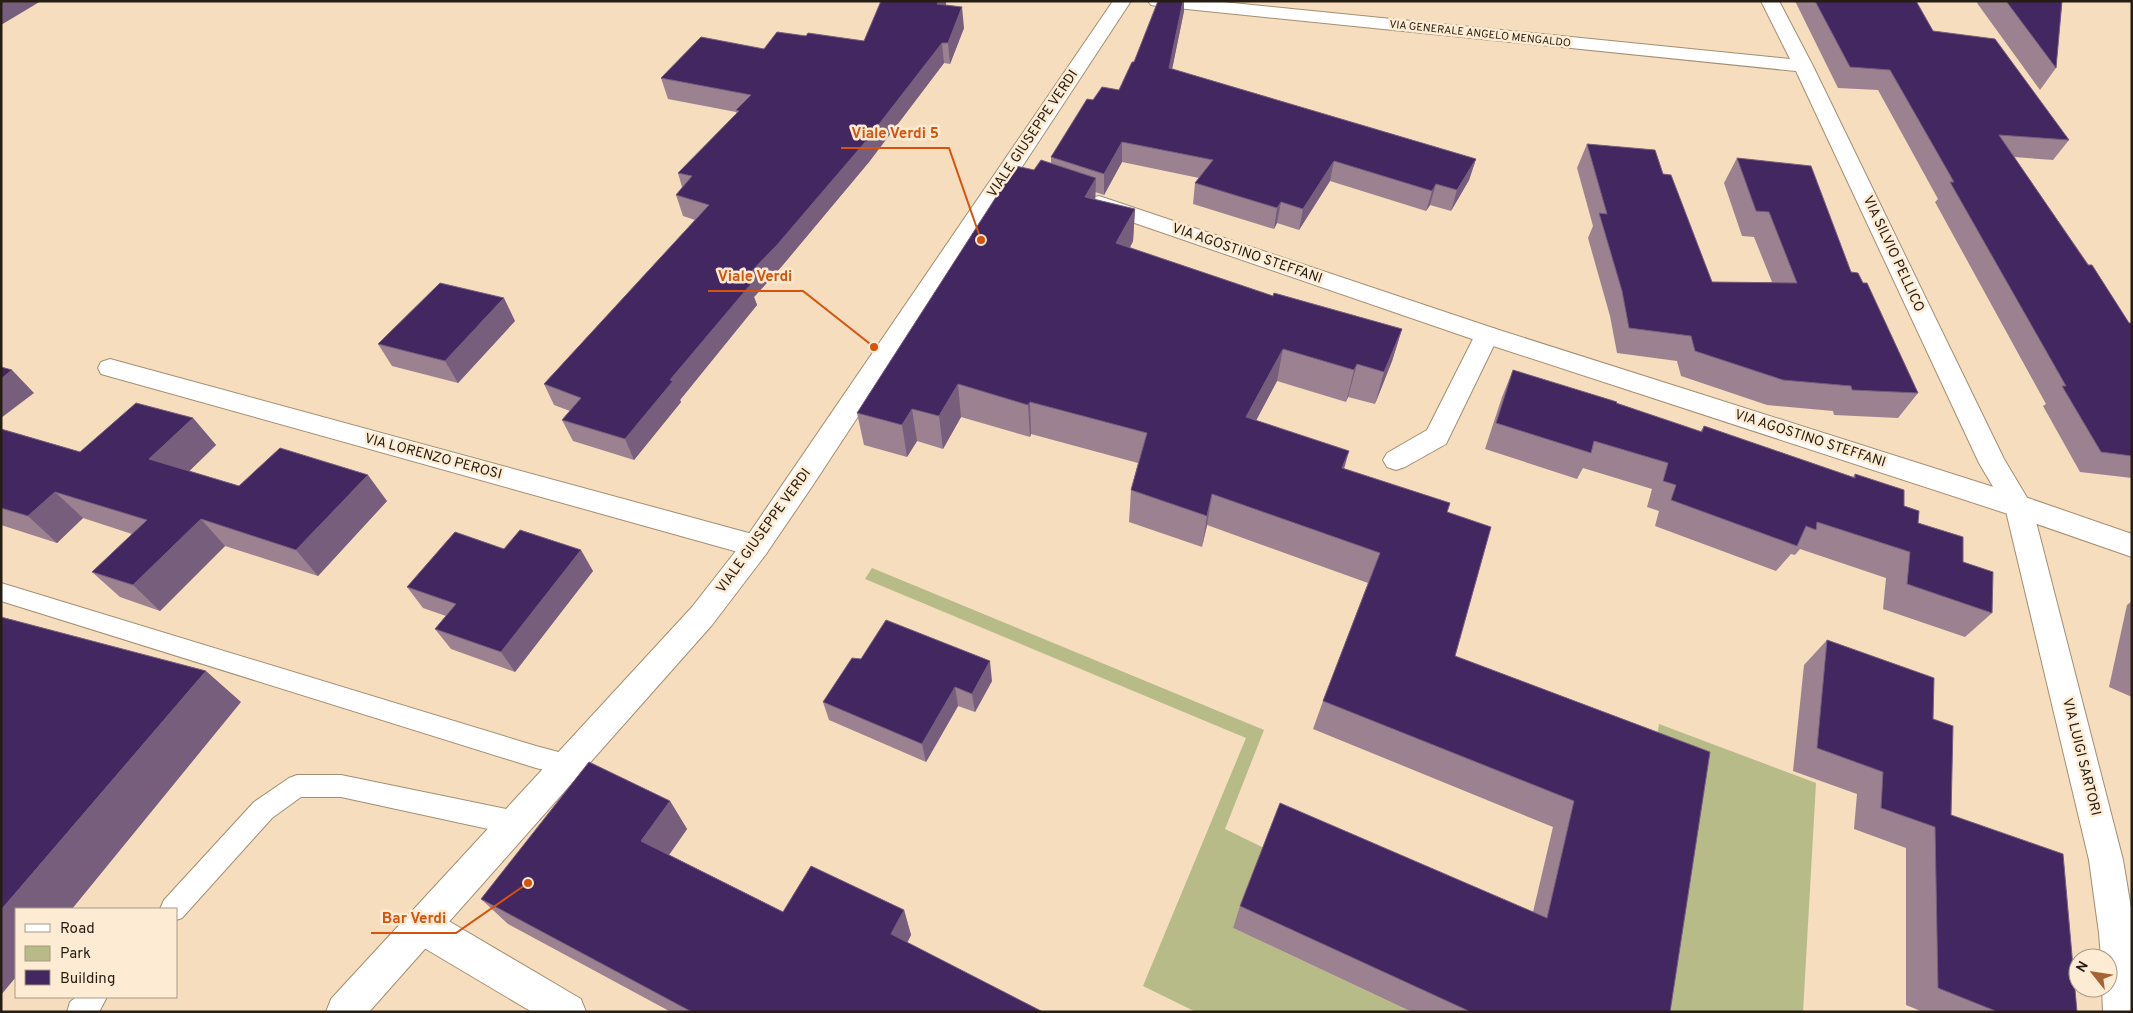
<svg xmlns="http://www.w3.org/2000/svg" width="2133" height="1013" font-family="Overpass,sans-serif">
  <style>
    .green { fill: #b6bb87 }
    .lines { fill: none; stroke-linecap: round; stroke-linejoin: round }
    .service-casing { stroke: #a38e71; stroke-width: 2 }
    .minor-casing { stroke: #a38e71; stroke-width: 2 }
    .tertiary-casing { stroke: #a38e71; stroke-width: 2 }
    .service { fill: #fff; fill-rule: evenodd }
    .minor { fill: #fff; fill-rule: evenodd }
    .tertiary { fill: #fff; fill-rule: evenodd }
    .wall { fill: #9c8290 }
    .shaded-wall { fill: #785e7d }
    .building { fill: #432761; stroke: #785e7d }
    .labels { text-anchor: middle; dominant-baseline: central; stroke-width: 5; stroke-linejoin: round; paint-order: stroke }
    .far-street-label { font-size: 11px; fill: #261d12; stroke: #feebd3 }
    .street-label { font-size: 14px; fill: #261d12; stroke: #feebd3 }
    .leader { fill: none; stroke: #d5530d; stroke-width: 2 }
    .callout-dot { fill: #d5530d; stroke: #feebd3; stroke-width: 2 }
    .callout-label { font-size: 15px; text-anchor: middle; font-weight: bold; fill: #d5530d; stroke: #feebd3; stroke-width: 5; stroke-linejoin: round; paint-order: stroke }
  </style>
  <rect width="100%" height="100%" fill="#f5ddbe"/>
  <g class="green">
    <path d="M872,568L1264,730L1225,829L1264,848L1233,928L1412,1012H1196L1143,986L1246,738L865,579Z"/>
    <path d="M1659,724L1816,783L1803,1012H1646L1652,766Z"/>
  </g>
  <g class="lines">
    <g class="service-casing">
      <g id="service">
        <path d="M1,583L536,746L577,757L581,765L577,773L569,776L536,768L1,601Z"/>
        <path d="M297,775H341L516,811L525,815L528,823L525,831L516,835L341,797H301L272,818L182,918L176,920V909H160L164,900L254,802L289,778Z"/>
        <path d="M76,997H107L99,1012H67L70,1002Z"/>
      </g>
    </g>
    <g class="minor-casing">
      <g id="minor">
        <path d="M1148,1H1213L1790,59L1761,1H1779L1813,66L2004,459L2032,506L2123,860L2132,914V1012H2103L2102,988H2108V958H2101L2099,933L2089,860L2005,507L1979,463L1796,71L1157,6L1151,5Z"/>
        <path d="M1487,327L1496,329L1499,335L1446,444L1405,467L1396,470L1387,467L1383,460L1387,453L1427,430L1475,335L1478,329Z"/>
        <path d="M110,359L756,535L766,538L770,546L766,554L756,557L101,374L98,368L101,362Z"/>
        <path d="M422,908L435,913L581,999L586,1012H532L409,939L404,926L409,913Z"/>
      </g>
    </g>
    <g class="tertiary-casing">
      <g id="tertiary">
        <path d="M1113,1H1131L813,485L766,554L712,625L369,1012H326L331,999L692,607L746,538Z"/>
        <path d="M1099,196L1496,329L2028,498L2132,534V557L2008,514L1478,341L1091,208L1088,203L1091,198Z"/>
      </g>
    </g>
    <use href="#service" class="service"/>
    <use href="#minor" class="minor"/>
    <use href="#tertiary" class="tertiary"/>
  </g>
  <g class="wall">
    <path d="M1795,1H1916L1933,31L2069,140L2053,160L2014,157L2129,323H2132V478L2080,472L2043,406L2046,404L1935,202L1938,199L1878,90L1838,88Z"/>
    <path d="M1979,1H2062L2056,68L2040,90L1977,3Z"/>
    <path d="M946,5L964,28L950,64L944,63L869,162L782,266L754,297L757,305L680,400L681,402L634,460L573,441L562,420L570,411L554,405L544,384L695,220L683,216L676,195L682,187L678,173L737,114L736,112L668,99L661,78L764,49L806,36L864,41Z"/>
    <path d="M1184,11L1172,69L1476,159L1469,180L1451,211L1430,205L1426,211L1330,181L1299,230L1277,223L1274,229L1193,204L1195,183L1199,178L1122,162L1104,195L1095,192V200L1135,209L1133,241L1130,248L1273,296L1402,329L1392,361L1375,404L1348,397L1346,402L1277,381L1256,420L1345,469L1447,512L1455,656L1710,752L1670,1012H1412L1233,928L1240,906L1533,912L1553,827L1313,729L1323,701L1368,583L1207,525L1202,547L1129,522L1131,490L1138,463L1031,434L1030,437L961,417L943,449L917,441L907,457L864,445L857,413L1034,170L1051,163V157L1093,100L1119,90L1134,62Z"/>
    <path d="M1587,144L1663,174L1712,282H1772L1754,237L1742,236L1724,183L1737,158L1851,272L1918,393L1898,418L1834,415L1833,411L1767,405L1681,376L1677,361L1617,353L1610,316L1588,238L1593,226L1577,168Z"/>
    <path d="M515,321L458,383L392,366L378,344Z"/>
    <path d="M1513,370L1616,403L1700,432L1704,426L1853,477L1855,474L1904,506L1918,523L1963,562L1992,613L1965,637L1883,609L1886,578L1800,549L1795,555L1791,554L1776,571L1655,526L1659,511L1647,507L1652,489L1583,468L1577,479L1485,449L1502,397Z"/>
    <path d="M193,418L216,445L189,471L239,486L387,501L318,576L225,546L160,611L120,597L92,572L132,534L83,518L57,543L1,525V429L80,452Z"/>
    <path d="M504,549L593,571L515,672L451,649L435,629L446,616L423,608L407,587Z"/>
    <path d="M2132,601V697L2109,687L2127,605Z"/>
    <path d="M1827,640L1933,719L1951,815L2077,1012H1923L1906,1005V848L1854,829L1857,794L1793,771L1804,665Z"/>
    <path d="M992,681L975,712L958,706L926,762L829,720L823,702Z"/>
    <path d="M670,801L687,829L669,855L783,912L904,910L911,935L907,943L1043,1012H671L508,924L481,899Z"/>
  </g>
  <g class="shaded-wall">
    <path d="M1,1H41L1,25Z"/>
    <path d="M939,1H946V9L937,4Z"/>
    <path d="M1183,1H1184V11L1168,89L1169,68Z"/>
    <path d="M962,7L964,28L950,64L948,43Z"/>
    <path d="M942,43L944,63L869,162L782,266L754,297L757,305L680,400L681,402L634,460L625,439L670,380L742,281Z"/>
    <path d="M1122,142V162L1104,195V174Z"/>
    <path d="M1476,159L1469,180L1451,211L1457,190Z"/>
    <path d="M1334,161L1330,181L1299,230L1303,209Z"/>
    <path d="M1096,178L1095,211L1085,197Z"/>
    <path d="M1436,184L1430,205L1426,211L1432,191Z"/>
    <path d="M1281,202L1277,223L1274,229L1277,208Z"/>
    <path d="M1135,209L1133,241L1115,276L1116,243Z"/>
    <path d="M504,298L515,321L458,383L445,361Z"/>
    <path d="M1402,329L1392,361L1375,404L1384,372Z"/>
    <path d="M1283,349L1277,381L1241,449L1246,417Z"/>
    <path d="M1357,364L1348,397L1346,402L1354,370Z"/>
    <path d="M12,370L34,393L1,418V379Z"/>
    <path d="M958,384L961,417L943,449L939,416Z"/>
    <path d="M1030,402L1031,434L1030,437L1028,405Z"/>
    <path d="M912,409L917,441L907,457L902,425Z"/>
    <path d="M193,418L216,445L174,486L149,459Z"/>
    <path d="M1349,451L1340,483L1342,468Z"/>
    <path d="M368,475L387,501L318,576L296,550Z"/>
    <path d="M55,492L83,518L57,543L28,516Z"/>
    <path d="M1212,494L1207,525L1202,547L1207,516Z"/>
    <path d="M201,519L225,546L160,611L133,585Z"/>
    <path d="M581,550L593,571L515,672L501,652Z"/>
    <path d="M990,661L992,681L975,712L972,694Z"/>
    <path d="M206,671L241,702L72,909H16V977L1,995V910Z"/>
    <path d="M955,687L958,706L926,762L922,744Z"/>
    <path d="M670,801L687,829L659,869L641,841Z"/>
    <path d="M904,910L911,935L899,958L891,934Z"/>
  </g>
  <g class="building">
    <path d="M881,1H939L937,4L962,7L948,43H942L866,141L777,245L742,281L751,284L670,380L673,381L625,439L562,420L581,398L544,384L709,205L676,195L692,176L678,173L739,111L736,110L751,95L661,78L701,37L764,49L777,32L806,36L808,33L864,41Z"/>
    <path d="M1158,1H1183L1169,68L1476,159L1457,190L1436,184L1432,191L1334,161L1303,209L1281,202L1277,208L1195,183L1213,160L1122,142L1104,174L1051,157L1087,99L1093,100L1102,87L1119,90L1132,62H1134Z"/>
    <path d="M1815,1H1916L1933,31L1995,39L2069,140L1999,135L2088,265H2092L2129,323H2132V456L2101,452L2062,386H2066L1950,182H1954L1890,70L1850,67Z"/>
    <path d="M2006,1H2062L2056,68Z"/>
    <path d="M1587,144L1655,150L1663,174L1671,175L1712,282L1797,283L1769,212L1756,211L1737,158L1811,166L1851,272L1858,273L1863,283H1867L1918,393L1852,390L1851,386L1783,380L1695,351L1691,336L1629,328L1622,291L1599,213L1607,214Z"/>
    <path d="M1041,160L1096,178L1085,197L1135,209L1116,243L1273,296L1274,293L1402,329L1384,372L1357,364L1354,370L1283,349L1246,417L1349,451L1342,468L1450,503L1447,512L1491,527L1455,656L1710,752L1670,1012H1471L1240,906L1280,803L1547,918L1574,801L1323,701L1380,553L1212,494L1207,516L1131,490L1147,433L1030,402L1028,405L958,384L939,416L912,409L902,425L857,413L1016,166L1034,170Z"/>
    <path d="M440,283L504,298L445,361L378,344Z"/>
    <path d="M1,367L12,370L1,379Z"/>
    <path d="M1513,370L1617,402L1616,403L1702,432L1704,426L1855,478V474L1904,490V506L1919,511L1918,523L1963,537V562L1993,572L1992,613L1907,584L1910,552L1817,522L1816,530L1806,526L1797,546L1671,500L1676,485L1663,481L1668,463L1594,441L1591,453L1496,423Z"/>
    <path d="M136,403L193,418L149,459L239,486L280,448L368,475L296,550L201,519L133,585L92,572L147,520L55,492L28,516L1,508V429L80,452Z"/>
    <path d="M520,530L581,550L501,652L435,629L456,604L407,587L455,532L504,549Z"/>
    <path d="M1,617L206,671L1,910Z"/>
    <path d="M886,620L990,661L972,694L955,687L922,744L823,702L852,658L861,659Z"/>
    <path d="M1827,640L1934,678L1933,719L1953,726L1951,815L2063,854L2077,1012H1998L1938,988L1935,827L1881,808L1883,772L1817,748Z"/>
    <path d="M589,762L670,801L641,841L783,912L811,866L904,910L891,934L1043,1012H692L481,899Z"/>
  </g>
  <g class="labels">
    <g class="far-street-label">
      <text transform="translate(1480 34) rotate(6)">VIA GENERALE ANGELO MENGALDO</text>
    </g>
    <g class="street-label">
      <text transform="translate(1033 134) rotate(-56)">VIALE GIUSEPPE VERDI</text>
      <text transform="translate(1247 254) rotate(19)">VIA AGOSTINO STEFFANI</text>
      <text transform="translate(1893 254) rotate(65)">VIA SILVIO PELLICO</text>
      <text transform="translate(1810 439) rotate(18)">VIA AGOSTINO STEFFANI</text>
      <text transform="translate(433 457) rotate(15)">VIA LORENZO PEROSI</text>
      <text transform="translate(764 531) rotate(-54)">VIALE GIUSEPPE VERDI</text>
      <text transform="translate(2081 757) rotate(76)">VIA LUIGI SARTORI</text>
    </g>
  </g>
  <path class="leader" d="M981 240L949 148H841M874 347L803 291H708M528 883L456 933H371"/>
  <g class="callout-dot">
    <circle cx="981" cy="240" r="5"/>
    <circle cx="874" cy="347" r="5"/>
    <circle cx="528" cy="883" r="5"/>
  </g>
  <g class="callout-label">
    <text x="895" y="138">Viale Verdi 5</text>
    <text x="755" y="281">Viale Verdi</text>
    <text x="414" y="923">Bar Verdi</text>
  </g>
  <rect width="2133" height="1013" fill="none" stroke="#261d12" stroke-width="5"/>
  <rect x="15" y="908" width="162" height="90" fill="#feebd3" stroke="#a89986"/>
  <rect x="25" y="924" width="25" height="8" fill="#ffffff" stroke="#a89986"/>
  <text x="60" y="933" font-size="15" fill="#261d12">Road</text>
  <rect x="25" y="946" width="25" height="15" fill="#b6bb87" stroke="#a89986"/>
  <text x="60" y="958" font-size="15" fill="#261d12">Park</text>
  <rect x="25" y="970" width="25" height="15" fill="#432761" stroke="#a89986"/>
  <text x="60" y="983" font-size="15" fill="#261d12">Building</text>
  <g transform="translate(2093 973) rotate(300)"><circle r="24" fill="#feebd3" stroke="#a89986"/>
  <path d="M0-4L9 19L0 12L-9 19Z" fill="#a66232"/>
  <text y="-8" font-size="14" font-weight="bold" text-anchor="middle" fill="#261d12">N</text>
  </g>
</svg>
